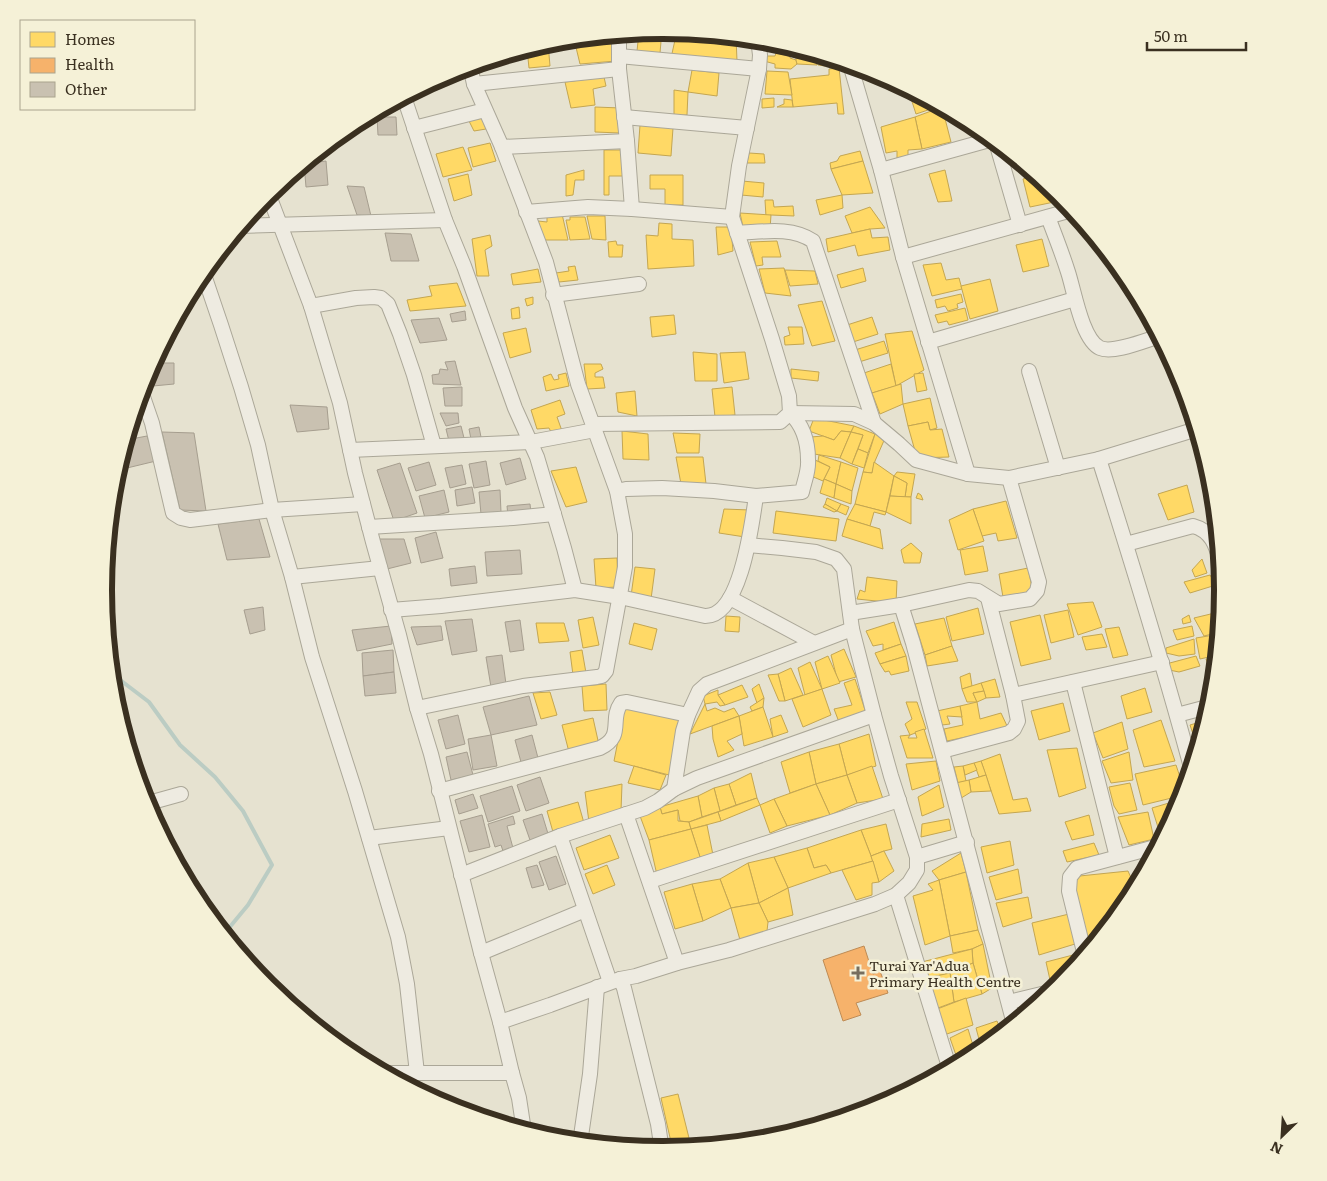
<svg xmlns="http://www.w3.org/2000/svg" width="1327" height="1181" font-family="Literata,serif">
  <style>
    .homes { fill: #ffd966; stroke: #c4a651 }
    .health { fill: #f6b26b; stroke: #be8b54 }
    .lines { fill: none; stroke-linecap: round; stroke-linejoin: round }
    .stream { stroke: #bbccc3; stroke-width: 4 }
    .building { fill: #c9c1b1; stroke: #a69e8f }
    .street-casing { stroke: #aba798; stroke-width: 16 }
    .street { stroke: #eeebe1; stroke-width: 14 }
    .poi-dot { fill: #766e5e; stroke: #f5f1d7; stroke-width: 2 }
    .labels { text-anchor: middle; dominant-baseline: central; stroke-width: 5; stroke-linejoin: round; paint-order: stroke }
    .poi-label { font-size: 14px; fill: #3a3020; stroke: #f5f1d7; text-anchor: start }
    .rim { fill: none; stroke: #3a3020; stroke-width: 6 }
  </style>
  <rect width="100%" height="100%" fill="#e6e2d0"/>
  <g class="homes">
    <path d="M662,30L660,53L637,51L639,32Z"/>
    <path d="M677,31L709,35L710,38L736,37L737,61L671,58Z"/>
    <path d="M600,36H616V61L580,64L574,39Z"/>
    <path d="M765,40L773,41L800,49H796V54L790,56L776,53L774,45L766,44Z"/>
    <path d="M548,43L550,66L529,68L527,49Z"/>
    <path d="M776,53L790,56V58L796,60L797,64L791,69L775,68V64L764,61L763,56H775Z"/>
    <path d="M796,54L814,55L812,61H816L817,65L797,64L796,60Z"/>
    <path d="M817,57H825L833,60L825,66L818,65Z"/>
    <path d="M839,68L844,114H838L837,103L793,107L790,79L829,75V69Z"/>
    <path d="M692,70L719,73L717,96L688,92Z"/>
    <path d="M767,71L788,72L792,95L765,94Z"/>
    <path d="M604,77L606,86L593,89L595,105L571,108L565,82Z"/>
    <path d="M908,89L940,106L916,114Z"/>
    <path d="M674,90L688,92L687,115L674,116Z"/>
    <path d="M774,98V107L762,108V99Z"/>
    <path d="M784,99L792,100L793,107H777L784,104Z"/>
    <path d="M595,107L621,108L620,133L595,132Z"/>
    <path d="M942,107L951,142L922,149L915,117Z"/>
    <path d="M915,117L922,149L908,150V156L897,158V151L886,153L881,127Z"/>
    <path d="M482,118L486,129L474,131L469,121Z"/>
    <path d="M640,125L673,128L671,156L638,153Z"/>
    <path d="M490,143L496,161L473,167L468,148Z"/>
    <path d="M463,147L472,170L443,177L436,154Z"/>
    <path d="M604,150H623L624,176H609V195H604Z"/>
    <path d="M860,151L863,161L831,169L830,163L837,161L840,156Z"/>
    <path d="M749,153L764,154L765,163H747Z"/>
    <path d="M863,161L873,193L842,195L831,169Z"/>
    <path d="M584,170V180H575L573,195L566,196V175Z"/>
    <path d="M945,170L952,201L938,202L929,174Z"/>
    <path d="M468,174L472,195L454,201L448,179Z"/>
    <path d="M650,175H683V205H665V189H650Z"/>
    <path d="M1037,175L1057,192L1059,201L1030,207L1023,179Z"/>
    <path d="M742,181L764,183L763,197L741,195Z"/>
    <path d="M842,195L843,208L820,215L816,200Z"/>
    <path d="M765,200H773L774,207L793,206L794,216L771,215L766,217Z"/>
    <path d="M870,207L885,228L870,229L852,233L845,216Z"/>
    <path d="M740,213L771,215L770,229L743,227Z"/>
    <path d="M562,214L568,240H544L538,221L547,222V216Z"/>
    <path d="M587,216H605L606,240L592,239Z"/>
    <path d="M570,217H585L590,239L570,240L566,220H570Z"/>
    <path d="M659,223L672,224V239L693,240L694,266L648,269L646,235L658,236Z"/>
    <path d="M716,227H731L733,251L718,255Z"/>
    <path d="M870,229L872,238L888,237L890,250L858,256L855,245L828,252L826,239Z"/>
    <path d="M490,235L492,246L485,250L489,276H477L472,239Z"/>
    <path d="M1042,239L1049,266L1023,272L1016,245Z"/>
    <path d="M616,241L617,245H623L622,257H609L608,242Z"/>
    <path d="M777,241L781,257H762L763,265L756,266L750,242Z"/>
    <path d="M941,263L946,280L959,278L962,289L932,296L923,265Z"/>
    <path d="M575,266L578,280L559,282L556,273L569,271L568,267Z"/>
    <path d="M784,268L791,296L765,293L759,269Z"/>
    <path d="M863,268L866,281L841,288L837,275Z"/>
    <path d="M538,269L541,282L513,285L511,274Z"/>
    <path d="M785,270L815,271L818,284L790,286Z"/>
    <path d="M990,279L998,311L970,319L961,286Z"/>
    <path d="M457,283L466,306L410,311L407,300L432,296L429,286Z"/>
    <path d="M961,294L963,302L957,304L958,308L948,311L945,306L937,308L935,300Z"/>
    <path d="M533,297V304L527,306L525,299Z"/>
    <path d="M822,301L835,341L812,346L798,305Z"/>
    <path d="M519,307L520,318L512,319L511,309Z"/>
    <path d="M965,308L968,320L949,325L947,321L938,323L935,315Z"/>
    <path d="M674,315L676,334L652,337L650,317Z"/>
    <path d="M872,317L878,334L853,342L847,325Z"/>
    <path d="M788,327H802L804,344L785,345L784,337L790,335Z"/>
    <path d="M526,328L531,352L510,358L503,333Z"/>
    <path d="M912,331L924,370L896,386L885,334Z"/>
    <path d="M884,341L888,353L859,362L855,350Z"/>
    <path d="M693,352L717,354V381H695Z"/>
    <path d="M745,352L749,379L724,383L720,353Z"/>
    <path d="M584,364H601L603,369L595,373V377H603L605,388L587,389Z"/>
    <path d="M891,364L896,386L872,393L864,373Z"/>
    <path d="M791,369L819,372L818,381L791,378Z"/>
    <path d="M566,373L569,386L546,391L543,377L551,374L554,380L559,379L558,375Z"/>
    <path d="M923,373L927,390L917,392L914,374Z"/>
    <path d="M901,384L903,404L880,414L872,393Z"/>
    <path d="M732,387L735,415L715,417L712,389Z"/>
    <path d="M635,391L637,416L618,412L616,393Z"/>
    <path d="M930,398L937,428L930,430L928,422L908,426L903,404Z"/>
    <path d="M560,400L565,414L557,417L562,431L551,432L549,428L537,429L531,410Z"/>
    <path d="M814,418L854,426L851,432L841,431L834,440L809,431Z"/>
    <path d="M928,422L930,430L942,429L949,457L917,458L908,426Z"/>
    <path d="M854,426L875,434L868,453L858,449L863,435L851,432Z"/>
    <path d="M622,431L648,434L649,460L623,459Z"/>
    <path d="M841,431L851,432L840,458L814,454L811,437L823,436L834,440Z"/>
    <path d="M851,432L863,435L852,464L840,458Z"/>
    <path d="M673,433L700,434L699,453H677Z"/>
    <path d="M875,434L886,436L875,461L872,473L863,472Z"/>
    <path d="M858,449L868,453L864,468L852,464Z"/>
    <path d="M819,455L841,462L836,484L824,479L830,467L818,461Z"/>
    <path d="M676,457H703L706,484H681Z"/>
    <path d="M815,460L830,467L823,481L811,476Z"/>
    <path d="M841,462L858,468L852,491L836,484Z"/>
    <path d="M874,462L894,476L886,512L855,504L863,472L872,473Z"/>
    <path d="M576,467L587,502L566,507L551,471Z"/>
    <path d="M897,472L915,474L911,497H905L907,483L894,476Z"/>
    <path d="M894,476L907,483L905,497L890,496Z"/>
    <path d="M824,479L836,484L834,498L820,493Z"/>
    <path d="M836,484L852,491L851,504L834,498Z"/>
    <path d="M1187,485L1194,512L1168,520L1158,494Z"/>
    <path d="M918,493L921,495L923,500L916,498Z"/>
    <path d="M890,496L911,497V524L886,512Z"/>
    <path d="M827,498L841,504L837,511L825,504Z"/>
    <path d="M1006,501L1017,538L998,541L996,533L982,536L973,509Z"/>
    <path d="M825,504L837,511L834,512L823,507Z"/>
    <path d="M841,504L849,507L846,515L837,511Z"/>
    <path d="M855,504L886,512L885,515L874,512L870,526L847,519Z"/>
    <path d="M724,509L750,510L745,537L719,533Z"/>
    <path d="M973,509L984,541L958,550L949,520Z"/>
    <path d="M776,511L839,519L836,541L773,533Z"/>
    <path d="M847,519L880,529L883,549L842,536Z"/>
    <path d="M911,543L922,553L920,563H904L901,550Z"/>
    <path d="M983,546L988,571L965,575L960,550Z"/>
    <path d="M617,558L618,587L596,588L594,559Z"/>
    <path d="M1202,559L1207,573L1195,577L1192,570Z"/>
    <path d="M635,567L655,569L651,599L631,596Z"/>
    <path d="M1028,568L1033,592L1003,597L999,574Z"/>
    <path d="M1210,575L1216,585L1190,593L1184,582Z"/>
    <path d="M867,577L897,581L896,603L857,599L860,590L865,592Z"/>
    <path d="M1093,602L1102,627L1078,635L1067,604Z"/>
    <path d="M978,608L984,634L952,641L946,617Z"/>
    <path d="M1068,610L1074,637L1051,643L1044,615Z"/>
    <path d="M1219,612L1221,619L1220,632L1204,636L1194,618Z"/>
    <path d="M1040,615L1051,659L1021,666L1010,622Z"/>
    <path d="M1189,615L1191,622L1183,624L1182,619Z"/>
    <path d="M726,616L740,617L739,632L725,631Z"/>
    <path d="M593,617L599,645L583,648L578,620Z"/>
    <path d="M944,618L952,646L925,655L915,624Z"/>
    <path d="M894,622L901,644L883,650V644L873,646L866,631Z"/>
    <path d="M536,623H564L569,641L539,643Z"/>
    <path d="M634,623L657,629L652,650L629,644Z"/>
    <path d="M1192,626L1194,636L1177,640L1173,630Z"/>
    <path d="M1119,627L1128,655L1113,658L1105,629Z"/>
    <path d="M1102,634L1107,647L1086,650L1082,637Z"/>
    <path d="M1220,634L1218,655L1200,659L1196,638Z"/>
    <path d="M1194,639L1195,654L1179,656L1166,653V648Z"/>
    <path d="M901,644L906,656L880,664L875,653Z"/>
    <path d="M952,646L958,661L927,666L925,655Z"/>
    <path d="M844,649L856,677L838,682L831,655Z"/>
    <path d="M582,650L586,673L573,675L570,652Z"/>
    <path d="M828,656L840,683L822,689L815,662Z"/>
    <path d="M906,656L909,671L891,675L889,671L885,672L880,664Z"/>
    <path d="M1196,656L1200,666L1179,672L1169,670L1166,664Z"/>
    <path d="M1217,657L1215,685L1206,659Z"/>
    <path d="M810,662L822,689L805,695L798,668Z"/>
    <path d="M791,668L803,695L785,701L778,674Z"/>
    <path d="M970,673L972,686L962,689L960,677Z"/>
    <path d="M778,674L785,701H779L768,675Z"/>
    <path d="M855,679L866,713L839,722L834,709L852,705L844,683Z"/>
    <path d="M995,679L1000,697L986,698L981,683Z"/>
    <path d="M981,683L984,691L973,693L977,702H967L962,689Z"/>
    <path d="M606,684L607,710L584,711L582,686Z"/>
    <path d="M759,684L764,698L757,703L752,689Z"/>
    <path d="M742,685L748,697L725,705L718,695Z"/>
    <path d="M1145,688L1152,712L1127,719L1121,696Z"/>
    <path d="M822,689L831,715L803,727L792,699Z"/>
    <path d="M718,690V695L725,705L720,706L717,702L705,704L703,696Z"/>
    <path d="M984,691L986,698L977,702L973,693Z"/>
    <path d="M550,692L557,715L541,719L533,693Z"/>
    <path d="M764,698L763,707L752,711L750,707Z"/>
    <path d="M906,702H917L926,729L910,735L905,724L912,719Z"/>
    <path d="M977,702L980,719L1001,713L1008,728L947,741L944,729L963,725L960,706Z"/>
    <path d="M1063,703L1070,731L1039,740L1031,711Z"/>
    <path d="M705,704L707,711L715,708L724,712L734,708L739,716L690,734Z"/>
    <path d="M625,705L682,719L673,776L614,761Z"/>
    <path d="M960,706L962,717L947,716L950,724L942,725L937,711Z"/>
    <path d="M763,707L773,737L744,746L739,716Z"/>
    <path d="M781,715L788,732L773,737L770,719Z"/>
    <path d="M739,716L742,734L727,741L734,750L718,757L713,739L712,726Z"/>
    <path d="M593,718L599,745L569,752L562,725Z"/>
    <path d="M1161,720L1175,761L1144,767L1133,730Z"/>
    <path d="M1207,720L1198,749L1190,725Z"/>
    <path d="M1122,722L1128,749L1103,758L1093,733Z"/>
    <path d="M924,729L933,758H907L900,736L910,735L908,738H917L915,732Z"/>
    <path d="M869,734L876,766L847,775L839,744Z"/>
    <path d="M839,744L847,775L816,784L809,752Z"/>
    <path d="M1077,748L1086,788L1059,797L1047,750Z"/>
    <path d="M809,752L816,784L790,793L781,762Z"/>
    <path d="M1129,752L1133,780L1111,783L1102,761Z"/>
    <path d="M1000,754L1013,800L1027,798L1031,811L999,814L981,761Z"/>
    <path d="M936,761L940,781L912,790L906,764Z"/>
    <path d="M981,761L986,775L979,777L974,763Z"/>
    <path d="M974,763L977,770L965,775L963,766Z"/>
    <path d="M1176,765L1185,792L1184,795L1143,805L1135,774Z"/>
    <path d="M634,766L666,775L660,790L628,783Z"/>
    <path d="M872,766L883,799L857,803L847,775Z"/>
    <path d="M963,766L966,781L958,783L954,767Z"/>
    <path d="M751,773L757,798L736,805L729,784Z"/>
    <path d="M847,775L857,803L830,815L816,784Z"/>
    <path d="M986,775L991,791L971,792L969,780Z"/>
    <path d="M969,780L971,792L958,800L951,784Z"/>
    <path d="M1130,783L1137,810L1119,814L1114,806L1109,787Z"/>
    <path d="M622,784L621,811L589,822L585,792Z"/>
    <path d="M729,784L736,805L720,811L714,788Z"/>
    <path d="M816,784L830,815L787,826L774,799Z"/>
    <path d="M939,785L944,807L922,816L918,797Z"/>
    <path d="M714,788L720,811L702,817L698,796Z"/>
    <path d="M698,796L702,817L689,822L680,821L678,810L662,814L660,807Z"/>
    <path d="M757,798L760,805L721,821L718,812Z"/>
    <path d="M774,799L787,826L770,833L760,805Z"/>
    <path d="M1179,800L1181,806L1165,836L1161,837L1152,808Z"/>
    <path d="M578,802L584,823L553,832L547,811Z"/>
    <path d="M660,807L662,814L678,810V821L689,822L691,829L649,840L640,816Z"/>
    <path d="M718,812L721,821L691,829L689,822Z"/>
    <path d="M1148,812L1154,839L1129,845L1118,817Z"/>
    <path d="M1089,815L1094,835L1072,840L1065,822Z"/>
    <path d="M949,819L951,830L921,837L922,824Z"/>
    <path d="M886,824L892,849L884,851L871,856L861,830Z"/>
    <path d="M707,825L713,855L700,857L691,829Z"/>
    <path d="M691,829L700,857L657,875L649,840Z"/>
    <path d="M861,830L873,861L831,873L826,865L814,868L807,848Z"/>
    <path d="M610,835L619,858L584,870L576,848Z"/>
    <path d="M1010,841L1014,865L987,873L981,847Z"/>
    <path d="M1094,843L1099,855L1067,862L1063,851Z"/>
    <path d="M807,848L814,868L826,865L831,873L788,888L774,857Z"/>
    <path d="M884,851L894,871L879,882L871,856Z"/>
    <path d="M961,853L966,872L939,880L932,871Z"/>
    <path d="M774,857L788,888L759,903L748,863Z"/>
    <path d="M873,861L879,882L872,883V895L856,900L842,870Z"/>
    <path d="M748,863L759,903L731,908L720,879Z"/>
    <path d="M607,865L615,885L593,894L585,874Z"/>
    <path d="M1018,869L1022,893L996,900L989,877Z"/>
    <path d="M1128,871L1136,889L1129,902L1091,949L1070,877Z"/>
    <path d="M966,872L978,930L950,936L939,880Z"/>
    <path d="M720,879L731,908L703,921L692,884Z"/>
    <path d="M939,880L950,936L925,945L913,896L933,890L928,884Z"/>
    <path d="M692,884L703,921L675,929L664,892Z"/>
    <path d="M788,888L793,915L768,922L759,903Z"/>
    <path d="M1028,897L1032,918L1003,927L996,903Z"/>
    <path d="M759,903L768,922L767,931L740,940L731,908Z"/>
    <path d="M1069,914L1075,944L1039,955L1032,923Z"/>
    <path d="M978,930L983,944L972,949L953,953L950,936Z"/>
    <path d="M983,944L992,988L982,994L973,963L972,949Z"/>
    <path d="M972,949L973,963L950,973L927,978L922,962Z"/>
    <path d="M1073,955L1076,967L1060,987L1052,989L1046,962Z"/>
    <path d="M973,963L982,994L954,1002L950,973Z"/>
    <path d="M950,973L954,1002L938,1008L927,978Z"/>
    <path d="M966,998L973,1025L944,1035L932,1011Z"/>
    <path d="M997,1021L1002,1034L995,1040L980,1043L976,1028Z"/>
    <path d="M968,1029L975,1052L957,1058L950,1038Z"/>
    <path d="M678,1094L689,1138L671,1142L661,1098Z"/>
    <path d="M688,1146L689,1148L673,1150V1149Z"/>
  </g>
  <path class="health" d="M864,946L873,974L880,971L888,993L856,1003L861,1015L843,1021L823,960Z"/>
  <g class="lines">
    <path class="stream" d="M111,673L149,702L180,745L215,777L243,811L272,865L248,905L224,934"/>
  </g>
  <g class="building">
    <path d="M377,117H396L397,135H378Z"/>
    <path d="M326,161L328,185L306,187L304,164Z"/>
    <path d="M347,186L364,187L371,216L357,215Z"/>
    <path d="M385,233L411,234L419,261H391Z"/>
    <path d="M465,311L466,320L452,322L450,314Z"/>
    <path d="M439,318L447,340L420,343L411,320Z"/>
    <path d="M455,361L461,385L433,384L432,375L439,374L440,369L448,370L445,362Z"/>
    <path d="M153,363H174V384L153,386L149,370Z"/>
    <path d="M462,387V406H445L443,388Z"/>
    <path d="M290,405L327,407L329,429L297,432Z"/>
    <path d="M440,413H458L459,423L446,426Z"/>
    <path d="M461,426L464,438L449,441L446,429Z"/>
    <path d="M479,427L481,437L471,439L469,429Z"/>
    <path d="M162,432L194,433L206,511L180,510Z"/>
    <path d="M147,436L156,461L127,468L123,449L126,440Z"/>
    <path d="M520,458L526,479L506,485L500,463Z"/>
    <path d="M486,461L490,485L474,488L469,464Z"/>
    <path d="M429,462L436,485L416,491L408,468Z"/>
    <path d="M400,463L417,513L394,521L377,470Z"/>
    <path d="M462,465L466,484L450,488L445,468Z"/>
    <path d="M472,487L475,503L457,506L455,490Z"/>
    <path d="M444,490L449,512L425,518L419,496Z"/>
    <path d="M500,490L501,512L481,514L479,492Z"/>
    <path d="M530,504L531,513L508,516L507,506Z"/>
    <path d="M259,519L270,557L227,560L218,524Z"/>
    <path d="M436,532L443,558L421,563L415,538Z"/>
    <path d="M379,539H404L411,563L387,569Z"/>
    <path d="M520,550L522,574L487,576L485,552Z"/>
    <path d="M475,566L477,583L451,586L449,569Z"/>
    <path d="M263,607L265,630L250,634L244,610Z"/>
    <path d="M472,619L477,651L452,655L445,621Z"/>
    <path d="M520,620L524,650L510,652L505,622Z"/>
    <path d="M391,626L392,644L357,651L352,630Z"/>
    <path d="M441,626L443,640L417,645L411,627Z"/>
    <path d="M393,650L394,672L363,676L362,653Z"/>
    <path d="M502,655L506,684L491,687L486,657Z"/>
    <path d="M394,672L396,693L365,696L363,676Z"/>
    <path d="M529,696L537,725L491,735L483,707Z"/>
    <path d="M458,715L465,744L446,749L438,720Z"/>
    <path d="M491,735L497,766L473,770L468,739Z"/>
    <path d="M532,735L538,758L521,762L515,740Z"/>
    <path d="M467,752L473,775L451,780L446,757Z"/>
    <path d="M540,777L549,803L526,811L517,785Z"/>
    <path d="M512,786L520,811L488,822L480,796Z"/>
    <path d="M473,794L478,808L459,814L455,800Z"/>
    <path d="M542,814L549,837L531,843L523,820Z"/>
    <path d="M482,815L490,847L469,852L460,821Z"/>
    <path d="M513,816L515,824L507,826L513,848L503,851L501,845L495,847L488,824Z"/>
    <path d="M556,856L566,884L549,890L539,862Z"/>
    <path d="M537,865L544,885L532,888L526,868Z"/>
  </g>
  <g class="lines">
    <g class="street-casing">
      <g id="street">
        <path d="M619,34V69L627,141L632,209"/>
        <path d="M619,56L759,69"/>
        <path d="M850,64L881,170L903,257L968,474"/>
        <path d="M474,84L619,69"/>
        <path d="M404,97L445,220L464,266L515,408L537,457L564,548L575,590"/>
        <path d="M624,117L747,128"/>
        <path d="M414,128L485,110"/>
        <path d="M996,142L1020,225"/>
        <path d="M502,147L627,141"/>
        <path d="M881,170L993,139"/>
        <path d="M268,193L311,306L356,298L374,297L381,298L388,304L400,334L414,375L434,446"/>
        <path d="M526,212L588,207L632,209L732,217"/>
        <path d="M1048,217C1055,235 1062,253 1068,272C1074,290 1082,340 1100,348C1113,354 1146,340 1160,336"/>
        <path d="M241,226L445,220"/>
        <path d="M737,233C762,232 791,226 813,241L874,423"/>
        <path d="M903,257L1072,210"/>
        <path d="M203,272L221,325L241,387L258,445L272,510L292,577L312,657L355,791L398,937L407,984L417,1073"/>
        <path d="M553,295L639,284"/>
        <path d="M311,306L340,403L355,473L373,542L399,635L417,708L431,754L481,953L500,1022L512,1073L519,1098L524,1131"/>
        <path d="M928,342L1075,299"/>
        <path d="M1029,371L1058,468"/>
        <path d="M141,391L152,423L173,513L181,518L190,520L272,510L363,504"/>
        <path d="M790,413L854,414L874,423L899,444L916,460L968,474L1009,478L1099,459L1197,429"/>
        <path d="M593,424L780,422L790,413L789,396L772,339L732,217L739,166L759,69L760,55L758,39"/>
        <path d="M350,450L531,442L595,430"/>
        <path d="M1099,459C1132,563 1164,666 1192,771"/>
        <path d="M617,491L626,489L662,488L714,491L756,496L802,492C804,482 809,471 808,460C808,442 803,425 790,413"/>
        <path d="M369,527L513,518L554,514"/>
        <path d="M1126,544L1193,526C1212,531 1216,546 1221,563"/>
        <path d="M292,577L380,568"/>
        <path d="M730,598L814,643"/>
        <path d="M901,605L913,643L1014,1024"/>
        <path d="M391,610L441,606L575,590L620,597L705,616C741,617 752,523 756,496"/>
        <path d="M850,613L901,605L969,590L978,591L999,604L1030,599L1037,591L1039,582L1009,478"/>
        <path d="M1073,682L1117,857"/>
        <path d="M1013,695L1162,662"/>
        <path d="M417,708L523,686L597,677L602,676L606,671L625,567V534L617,491L578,384L546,262L502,147L474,84L470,66"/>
        <path d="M1177,715L1211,706"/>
        <path d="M942,751L1009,733L1014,729L1018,721L1013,695L988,598"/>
        <path d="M674,789L683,731L688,715L699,691L707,684L731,675L852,629"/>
        <path d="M439,791L600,748C625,736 609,720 621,703L627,702L688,715"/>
        <path d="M145,804L181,794"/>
        <path d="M626,814L677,963"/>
        <path d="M560,836L610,982"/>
        <path d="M369,838L449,828"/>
        <path d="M917,857L967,842"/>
        <path d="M461,875L560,836L645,808L658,801L674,789L697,778L874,715"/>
        <path d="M650,881L899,800"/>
        <path d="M896,895L950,1070"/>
        <path d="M481,953L585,910"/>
        <path d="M1085,956L1069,891L1070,877L1077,868L1159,846"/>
        <path d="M620,979L624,988L658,1124L662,1151"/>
        <path d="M1009,1002L1054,991"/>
        <path d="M500,1022L550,1005L620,979L636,976L677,963L729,950L875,904L896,895L909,883L917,870V857L891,776L874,715L852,629L844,569L836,559L816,552L782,548L748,545"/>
        <path d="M382,1073H512"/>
        <path d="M580,1143L590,1074L597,987"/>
      </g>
    </g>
    <use href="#street" class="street"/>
  </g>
  <path class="poi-dot" d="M855.5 965.5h5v5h5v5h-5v5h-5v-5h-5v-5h5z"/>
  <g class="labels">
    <g class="poi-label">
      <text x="869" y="965">Turai Yar'Adua<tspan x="869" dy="16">Primary Health Centre</tspan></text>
    </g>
  </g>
  <path d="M0 0H1327V1181H0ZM112 590a551 551 0 1 1 1102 0a551 551 0 1 1-1102 0Z" fill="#f5f1d7" fill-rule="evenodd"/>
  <path class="rim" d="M112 590a551 551 0 1 1 1102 0a551 551 0 1 1-1102 0Z"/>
  <rect x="20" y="20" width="175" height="90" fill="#f5f1d7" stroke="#aaa48e"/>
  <rect x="30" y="32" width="25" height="15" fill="#ffd966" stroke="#aaa48e"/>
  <text x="65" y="45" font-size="15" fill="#3a3020">Homes</text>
  <rect x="30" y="58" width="25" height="15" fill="#f6b26b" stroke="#aaa48e"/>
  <text x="65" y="70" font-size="15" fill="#3a3020">Health</text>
  <rect x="30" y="82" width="25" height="15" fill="#c9c1b1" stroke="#aaa48e"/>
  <text x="65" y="95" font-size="15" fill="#3a3020">Other</text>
  <g transform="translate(1282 1136) rotate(205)" stroke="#f5f1d7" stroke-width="4" paint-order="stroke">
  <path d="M0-4L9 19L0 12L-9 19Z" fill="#3a3020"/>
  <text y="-8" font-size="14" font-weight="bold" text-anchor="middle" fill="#3a3020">N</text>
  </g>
  <path d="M1147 42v8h99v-8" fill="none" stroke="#3a3020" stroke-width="2.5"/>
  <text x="1154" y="42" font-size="15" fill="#3a3020" stroke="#f5f1d7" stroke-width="4" paint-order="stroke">50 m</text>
</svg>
